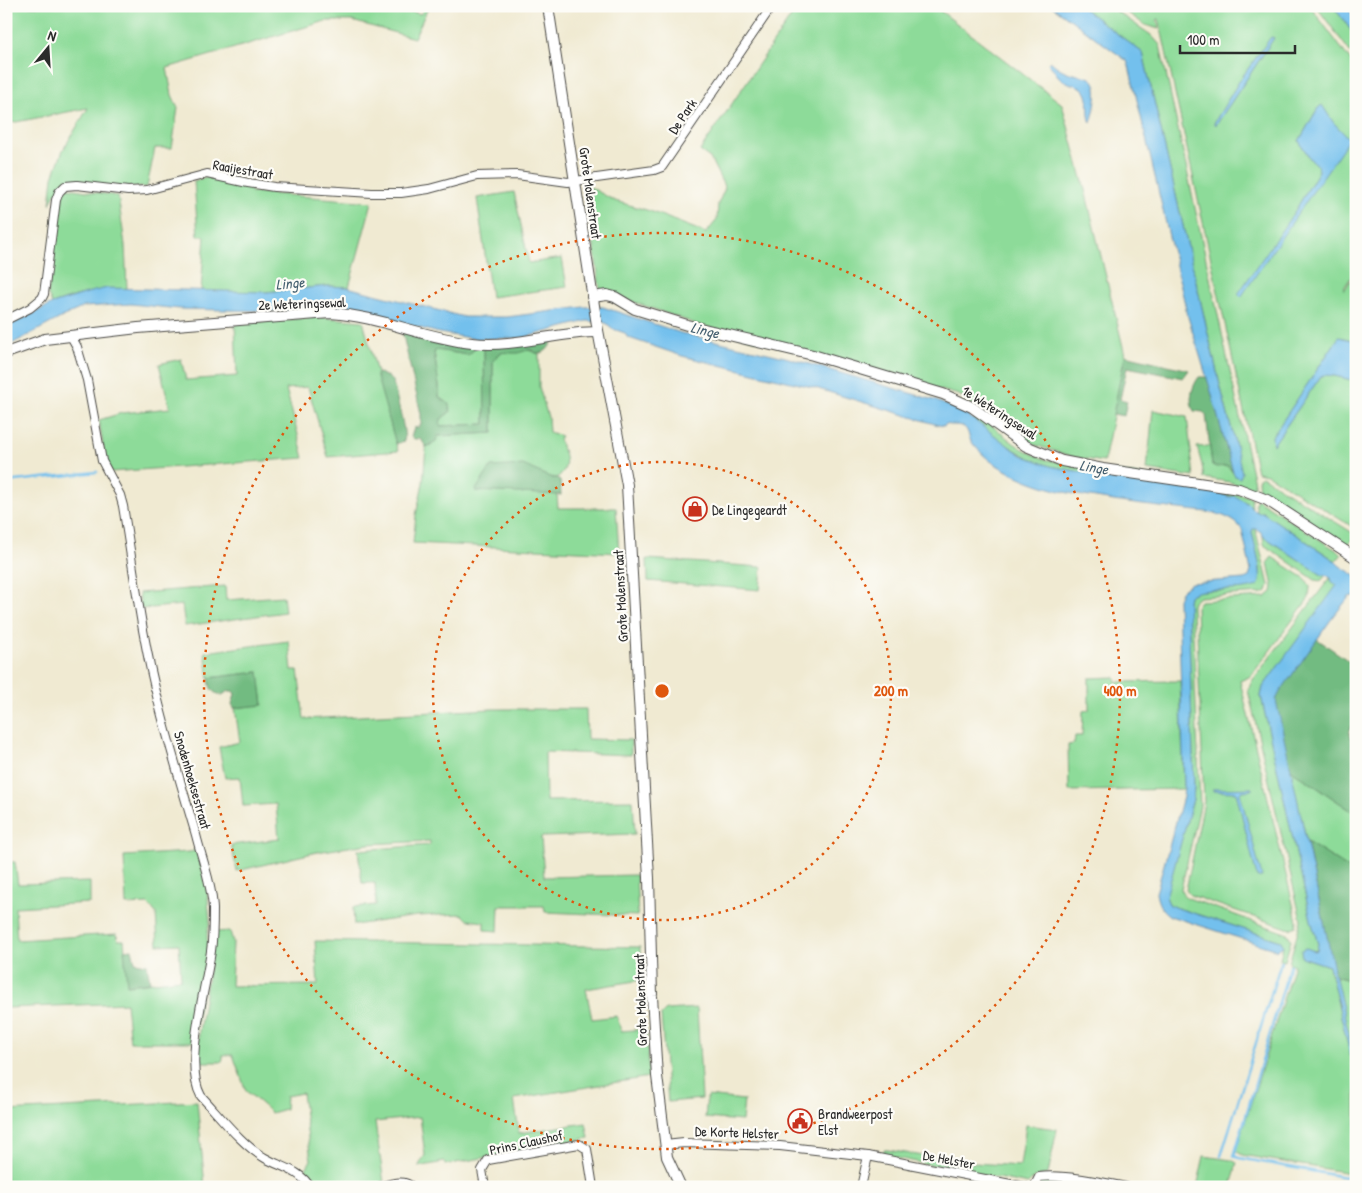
<svg xmlns="http://www.w3.org/2000/svg" width="1362" height="1193" font-family="'Patrick Hand',sans-serif">
  <style>
    .green { fill: #8ddb99; stroke: #5c8362; fill-rule: evenodd }
    .forest { fill: #72bb81; stroke: #4e7356 }
    .water { fill: #73c0ed; stroke: #4f768c }
    .lines { fill: none; stroke-linecap: round; stroke-linejoin: round }
    .stream { stroke: #73c0ed; stroke-width: 2.5 }
    .minor-casing { stroke: #494844; stroke-width: 10 }
    .tertiary-casing { stroke: #494844; stroke-width: 12 }
    .minor { stroke: #fff; stroke-width: 8 }
    .tertiary { stroke: #fff; stroke-width: 10 }
    .ring { fill: none; stroke: #df570e; stroke-width: 2.5; stroke-dasharray: 2.5 5 }
    .labels { text-anchor: middle; dominant-baseline: central; stroke-width: 4.5; stroke-linejoin: round; paint-order: stroke }
    .street-label { font-size: 14px; fill: #2b2b2b; stroke: #fdfcf7 }
    .poi-label { font-size: 14px; fill: #2b2b2b; stroke: #fdfcf7; text-anchor: start }
    .water-label { font-size: 15px; font-style: italic; fill: #445f6f; stroke: #fdfcf7 }
    .centre { fill: #df570e; stroke: #fdfcf7; stroke-width: 2.5 }
    .ring-label { font-size: 15px; text-anchor: middle; font-weight: bold; fill: #df570e; stroke: #fdfcf7; stroke-width: 4.5; stroke-linejoin: round; paint-order: stroke }
  </style>
  <rect width="100%" height="100%" fill="#fdfcf7"/>
  <filter id="ink" filterUnits="userSpaceOnUse"><feTurbulence type="fractalNoise" baseFrequency=".02" numOctaves="2"/><feDisplacementMap in="SourceGraphic" scale="10" xChannelSelector="R" yChannelSelector="G"/><feConvolveMatrix kernelMatrix="1 2 1 2 8 2 1 2 1" color-interpolation-filters="sRGB"/></filter>
  <filter id="wash" filterUnits="userSpaceOnUse"><feTurbulence type="fractalNoise" baseFrequency=".0096" numOctaves="4" result="noise"/><feDisplacementMap in="SourceGraphic" scale="20" xChannelSelector="R" yChannelSelector="G"/><feGaussianBlur stdDeviation="1.12" result="paint"/><feColorMatrix in="noise" values="0 0 0 0 0 0 0 0 0 0 0 0 0 0 0 0 0 1.4 0 .05"/><feComposite in="paint" operator="in"/></filter>
  <g filter="url(#wash)">
    <rect width="100%" height="100%" fill="#f0ead2"/>
    <g class="green">
      <path d="M6,6H323L325,9L365,13L369,6H406L405,10L421,14L425,6H429L414,38L352,21H326L167,68L172,95L178,108L172,148H155L147,187L126,188L74,183L55,193L50,204L53,177L63,150L88,108L6,124Z"/>
      <path d="M798,6H934L1062,104L1084,186L1125,355L1104,462L1074,457L1035,445L1015,435L959,395L699,325L600,290L587,195L590,187L615,201L650,211L706,233L717,220L718,204L725,188L710,158L700,151Z"/>
      <path d="M1080,6H1109L1151,35L1160,45L1254,483V487L1252,489L1229,482L1204,478L1202,465L1197,447L1210,446L1212,465L1228,466L1235,476L1236,446L1219,381L1143,53Z"/>
      <path d="M1118,6H1310L1356,68V270L1343,289H1345L1350,281L1356,283V341L1339,337L1272,437L1273,445L1321,376C1333,373 1344,380 1356,380V529L1267,474L1257,472L1159,19H1157L1159,29L1145,25ZM1271,37L1274,38L1216,125L1214,123L1240,80ZM1322,106L1333,122L1348,139L1239,294L1295,211L1319,171L1318,166L1311,160L1299,141L1318,108Z"/>
      <path d="M1316,6H1333L1356,37V60Z"/>
      <path d="M206,177L251,188V192L372,202L349,287L328,286L266,292L201,291L205,236H198L194,181Z"/>
      <path d="M68,188L118,196L125,245L127,289C99,288 78,295 52,304L48,295L59,204L62,192Z"/>
      <path d="M514,192L529,263L562,258L567,287L491,297L477,198Z"/>
      <path d="M319,317L363,321L398,451L328,457L308,387L286,389L304,458L111,472L105,458L99,420L122,413L170,408L159,364L181,359L186,380L237,376L235,324Z"/>
      <path d="M477,347H484L485,424L439,426L441,419L451,411L448,403L439,397V386L434,352L437,350L468,355Z"/>
      <path d="M528,350L539,354V387L548,417L549,432L561,436L559,439C564,454 572,466 557,478L491,467L476,491L557,494L558,508H616L619,553L413,543L416,515L423,483L426,447L431,445L438,436L493,433V361C495,358 496,355 498,354C502,351 521,352 528,350Z"/>
      <path d="M1153,410L1187,417L1194,477L1147,470Z"/>
      <path d="M975,418C990,420 1003,436 1015,444C1025,451 1036,456 1047,460L1207,486L1251,497L1252,509C1245,497 1228,496 1215,492L1118,479L1050,466L1033,460L1010,447L974,420Z"/>
      <path d="M1262,476L1353,533L1355,535L1347,547L1259,491L1258,479Z"/>
      <path d="M1257,499L1342,554L1336,561L1262,512H1257L1255,503Z"/>
      <path d="M1255,528L1269,585L1267,591L1264,593L1199,597L1193,602L1192,606L1200,806L1181,889L1183,895L1188,898L1288,934L1291,940L1285,961L1280,960L1283,946L1281,941L1174,907C1168,904 1167,901 1166,894L1193,799L1194,787L1188,601L1189,596L1198,591L1243,589L1260,573V567L1252,532L1253,529Z"/>
      <path d="M1263,536L1322,575H1326L1321,581L1315,580L1264,545Z"/>
      <path d="M1272,557L1306,579L1310,587L1309,598L1251,676L1240,681L1297,921L1296,926L1290,929L1190,895L1186,890L1204,802L1196,607L1200,601L1266,597L1272,592L1273,587L1268,562Z"/>
      <path d="M647,559L762,567L760,590L648,581Z"/>
      <path d="M1330,578L1337,585L1336,588L1263,687L1261,696L1311,920L1318,944L1317,950L1314,951L1304,949L1301,953L1305,958L1329,966L1356,1079V1174L1242,1155L1236,1151L1294,965L1289,963L1301,920L1248,690L1252,681Z"/>
      <path d="M225,586L226,600L283,596L285,612L185,626L182,605L141,609L139,593Z"/>
      <path d="M289,641L292,670H298L304,719L492,709H586L587,739L631,740V755L545,752L546,801L633,800L635,834L541,837L544,877L636,875L638,916L545,912L544,906H499L498,931L484,930V922L468,920L462,914L417,916L354,925L353,907L376,905L375,883H362L358,850L430,845V841L368,844L317,852L237,871L231,845L279,839L276,804L243,806L240,777L225,778L219,747L240,742L235,708L263,704L258,672L209,678L205,652Z"/>
      <path d="M1115,677L1116,682L1180,681L1184,789L1069,791L1068,745L1074,744L1075,736H1082L1083,711L1089,710V678Z"/>
      <path d="M1290,769L1356,814V873L1307,842Z"/>
      <path d="M195,848L200,861L207,889L210,922L207,934L208,951L193,1042H130L126,1003L6,1008V862H15L18,884L90,882V903L15,907L17,940L117,934L118,940H124L128,985L181,979L179,944L158,945L156,913L148,904L126,905L124,856L189,852L194,851Z"/>
      <path d="M230,931L233,942L231,986L318,985L315,941L640,947L641,980L586,989L592,1019L617,1016L621,1031L646,1029L649,1077L514,1099L519,1133L586,1123L589,1138L445,1165L444,1162L418,1167L425,1155L420,1117L375,1122L384,1183L363,1187H314L304,1172L311,1160L302,1093L286,1096L285,1109L271,1113L265,1107L246,1091L233,1055H223V1060L221,1062H201L197,1061L199,1032L215,932Z"/>
      <path d="M1335,976L1356,982V1065Z"/>
      <path d="M697,1008L702,1099L668,1102L661,1015L666,1010Z"/>
      <path d="M707,1096L744,1100L742,1121L705,1118Z"/>
      <path d="M197,1101L205,1187H6V1111Z"/>
      <path d="M1026,1125L1057,1129L1048,1174L1035,1177L1028,1184L881,1155L884,1150H888L959,1162L1020,1166Z"/>
      <path d="M1204,1156L1231,1160L1237,1163L1231,1187H1197Z"/>
      <path d="M1041,1180H1065L1115,1187H1043L1039,1184Z"/>
    </g>
    <g class="forest">
      <path d="M402,331L477,347L468,355L437,350L434,352L439,386V397L448,403L451,411L441,419L440,426L485,424L484,347L552,341C550,347 545,354 538,353C530,352 538,351 530,350C526,350 522,352 518,353C505,354 502,348 493,361V433L438,436L436,441L426,447L421,439H415L411,437L414,428L419,427L421,424V414Z"/>
      <path d="M1125,355L1189,370L1183,378L1127,367L1120,399L1127,401L1124,416L1113,414Z"/>
      <path d="M379,373L388,377L393,382C395,393 407,433 404,441L396,444L376,374Z"/>
      <path d="M1199,377H1207L1233,472L1228,466L1216,467L1212,465L1206,415L1203,412L1194,411C1188,401 1192,386 1199,377Z"/>
      <path d="M523,465L552,478H557L560,480L561,495L475,491L491,467Z"/>
      <path d="M1317,639L1356,666V720L1349,730L1356,756V814L1290,769L1276,706L1277,696Z"/>
      <path d="M259,672L263,705L234,708L232,704L235,694L233,691H229L222,695C211,693 210,688 209,678Z"/>
      <path d="M1307,842L1356,873V982L1335,976Z"/>
      <path d="M132,949L135,962L147,964L150,982L127,985L124,950Z"/>
    </g>
    <g class="water">
      <path d="M1052,6H1080L1143,53L1219,381L1236,446L1242,473L1240,478L1235,476L1233,472L1210,388L1188,317L1129,66L1127,61Z"/>
      <path d="M1333,6H1346L1356,19V37Z"/>
      <path d="M1271,37L1274,38L1216,125L1214,123L1240,80Z"/>
      <path d="M1050,61C1059,69 1067,73 1078,75C1082,76 1086,76 1090,78C1102,84 1094,113 1091,123C1087,114 1090,104 1087,95C1083,84 1073,86 1064,81C1057,77 1054,69 1048,63Z"/>
      <path d="M1322,105L1333,122L1349,139L1241,297L1238,294L1295,211L1319,171L1318,166L1311,160L1299,141L1318,108Z"/>
      <path d="M328,286L347,287L464,317H507L584,307H603L681,333L785,357L934,400L965,413L1010,447L1022,455L1050,466L1118,479L1215,492L1230,497L1235,496L1250,505L1251,508L1259,513L1262,512L1334,560L1340,566L1356,576V597L1353,596L1349,597L1330,621L1280,692L1276,700L1334,969L1330,970L1329,966L1302,957L1301,950L1306,948L1315,951L1317,950L1318,944L1311,920L1261,696L1263,687L1337,585L1332,582L1331,578L1326,575H1322L1263,536L1261,532L1256,529H1253L1252,532C1254,542 1265,578 1258,585C1250,591 1222,590 1212,590C1203,591 1196,591 1189,596L1188,601L1194,787L1193,799L1166,897L1169,904L1174,907L1281,941L1283,946L1277,950L1170,916C1161,910 1158,904 1156,893L1183,797L1184,787L1178,599L1181,591L1191,583L1244,579L1249,577L1251,571L1242,530C1238,522 1229,518 1221,515C1207,511 1193,511 1179,509C1151,506 1123,503 1096,498C1058,492 1024,483 992,462C986,458 974,446 971,441C968,436 969,431 964,427C959,424 951,426 946,424L944,426L938,425L812,387L682,356L632,339L627,337L625,333L613,329L606,323L587,321L522,338L476,339L439,333L353,310L338,309L270,311L180,309L131,304L84,307L68,314L6,347V327L52,304L90,292L107,288L266,292Z"/>
      <path d="M1339,337L1356,341V380C1344,380 1333,373 1321,376L1273,445L1272,437Z"/>
      <path d="M1252,788V790L1242,791L1240,793L1262,877H1257L1236,792L1213,791V789Z"/>
      <path d="M1331,974H1335L1356,1065V1079Z"/>
    </g>
    <g class="lines">
      <g class="stream">
        <path d="M6,482L97,472"/>
        <path d="M1290,965L1234,1156L1239,1158L1356,1179"/>
        <path d="M1332,970L1334,977"/>
        <path d="M1221,1156L1281,962"/>
      </g>
    </g>
  </g>
  <g filter="url(#ink)">
    <g class="lines">
      <g class="minor-casing">
        <g id="minor">
          <path d="M6,320L30,308L42,298L44,294L56,200L59,192L65,186L77,185L128,191L147,190L207,174L248,183L274,187L372,193H401L429,189L477,176L517,175L568,182L654,170L662,167L772,6"/>
          <path d="M71,336L77,347L87,380L102,461L120,495L123,506C134,572 142,639 159,704C170,748 183,791 196,835C202,859 212,885 213,909C213,923 213,937 211,951C206,988 183,1064 201,1096C219,1115 243,1146 265,1158C281,1167 300,1170 310,1187"/>
          <path d="M665,1145L684,1143L780,1146L868,1156L1026,1187"/>
          <path d="M378,1187C389,1185 403,1178 412,1187"/>
          <path d="M485,1187L482,1170L488,1160L579,1144L587,1149L593,1187"/>
          <path d="M861,1187L868,1156"/>
          <path d="M1034,1187L1039,1177C1063,1174 1102,1182 1126,1187"/>
        </g>
      </g>
      <g class="tertiary-casing">
        <g id="tertiary">
          <path d="M548,6L597,325L627,485L649,878L652,996L657,1076L667,1157L681,1187"/>
          <path d="M592,297L607,295L615,297L635,309L687,325L813,355L943,394L972,407L1026,446L1062,461L1103,469L1239,489L1267,500L1356,558"/>
          <path d="M6,353L45,339L138,328L330,313C379,316 424,338 472,343C515,348 555,332 598,332"/>
        </g>
      </g>
      <use href="#minor" class="minor"/>
      <use href="#tertiary" class="tertiary"/>
    </g>
  </g>
  <g class="ring">
    <circle cx="662" cy="691" r="229"/>
    <circle cx="662" cy="691" r="458"/>
  </g>
  <defs>
    <g id="shop-ring" transform="scale(1.25)"><circle r="9.5" fill="#fdfcf7" stroke="#c8321e" stroke-width="1.5"/><path d="M-5-2.5h2.3a2.7 3.5 0 0 1 5.4 0H5L5.5 6h-11ZM-1.5-2.5h3a1.5 2.3 0 0 0-3 0Z" fill="#c8321e"/></g>
    <g id="civic-ring" transform="scale(1.25)"><circle r="9.5" fill="#fdfcf7" stroke="#c8321e" stroke-width="1.5"/><path d="M-.6-6.5H3V-4.5H.6V-3L4-1V1h2V6H-6V1h2V-1L-.6-3ZM-1.2 2.5V6h2.4V2.5Z" fill="#c8321e"/></g>
  </defs>
  <g fill-rule="evenodd">
    <use href="#shop-ring" x="695" y="509"/>
    <use href="#civic-ring" x="800" y="1121"/>
  </g>
  <g class="labels">
    <g class="street-label">
      <text transform="translate(682 116) rotate(-56)">De Park</text>
      <text transform="translate(243 169) rotate(10)">Raaijestraat</text>
      <text transform="translate(591 193) rotate(82)">Grote Molenstraat</text>
      <text transform="translate(302 303) rotate(-2)">2e Weteringsewal</text>
      <text transform="translate(1000 412) rotate(33)">1e Weteringsewal</text>
      <text transform="translate(620 596) rotate(-93)">Grote Molenstraat</text>
      <text transform="translate(193 780) rotate(74)">Snodenhoeksestraat</text>
      <text transform="translate(640 1000) rotate(-92)">Grote Molenstraat</text>
      <text transform="translate(737 1132) rotate(2)">De Korte Helster</text>
      <text transform="translate(526 1142) rotate(-12)">Prins Claushof</text>
      <text transform="translate(949 1159) rotate(11)">De Helster</text>
    </g>
    <g class="poi-label">
      <text x="712" y="509">De Lingegeardt</text>
      <text x="818" y="1113">Brandweerpost<tspan x="818" dy="16">Elst</tspan></text>
    </g>
    <g class="water-label">
      <text transform="translate(290 283) rotate(-5)">Linge</text>
      <text transform="translate(705 330) rotate(14)">Linge</text>
      <text transform="translate(1094 467) rotate(10)">Linge</text>
    </g>
  </g>
  <circle cx="662" cy="691" r="8" class="centre"/>
  <g class="ring-label">
    <text x="891" y="696">200 m</text>
    <text x="1120" y="696">400 m</text>
  </g>
  <rect width="1362" height="1193" fill="none" stroke="#fdfcf7" stroke-width="25"/>
  <g transform="translate(48 48) rotate(18)" stroke="#fdfcf7" stroke-width="4" paint-order="stroke">
  <path d="M0-4L9 19L0 12L-9 19Z" fill="#2b2b2b"/>
  <text y="-8" font-size="14" font-weight="bold" text-anchor="middle" fill="#2b2b2b">N</text>
  </g>
  <path d="M1180 45v8h115v-8" fill="none" stroke="#2b2b2b" stroke-width="2.5"/>
  <text x="1187" y="45" font-size="15" fill="#2b2b2b" stroke="#fdfcf7" stroke-width="4" paint-order="stroke">100 m</text>
</svg>
